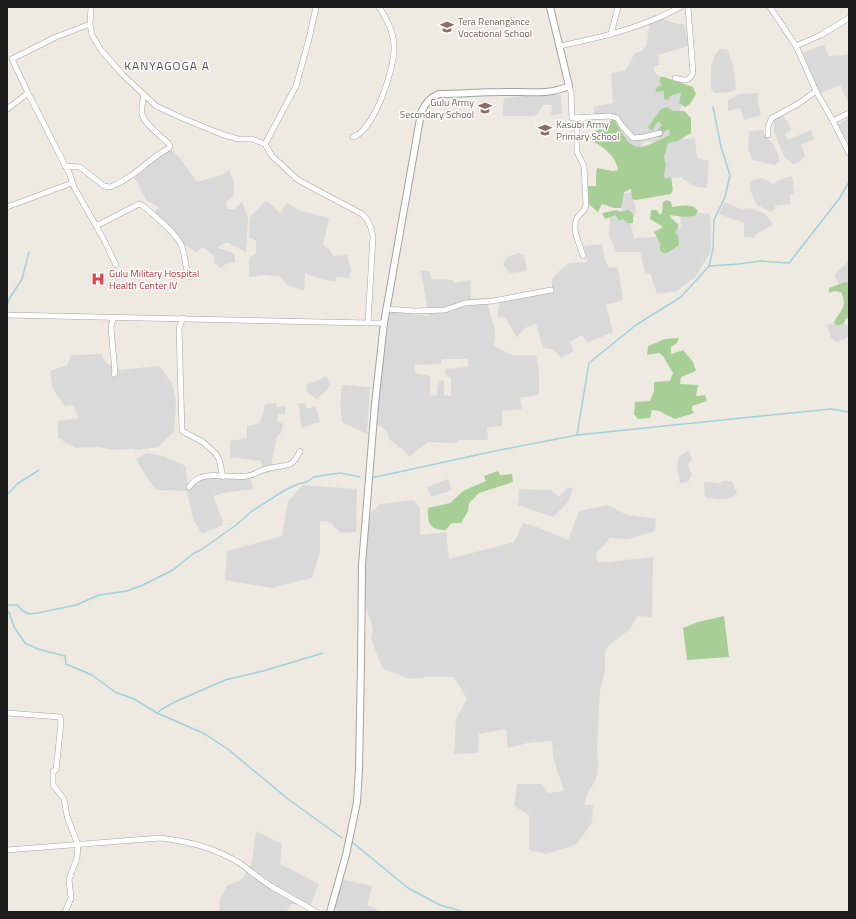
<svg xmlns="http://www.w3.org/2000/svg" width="856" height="919" font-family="'Titillium Web',sans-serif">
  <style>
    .residential { fill: #dad9d9; fill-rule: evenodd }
    .forest { fill: #a7cf95 }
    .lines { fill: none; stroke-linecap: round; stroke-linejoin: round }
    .stream { stroke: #a0d1dd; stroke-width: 1.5 }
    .minor-casing { stroke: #a3a3a3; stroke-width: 6 }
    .tertiary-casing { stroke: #a3a3a3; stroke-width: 8 }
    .minor { stroke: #fff; stroke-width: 5 }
    .tertiary { stroke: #fff; stroke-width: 6 }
    .labels { text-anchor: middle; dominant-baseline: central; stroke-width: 3; stroke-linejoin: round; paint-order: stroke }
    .education-label { font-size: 10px; fill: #785e54; stroke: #fff; text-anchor: start }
    .health-label { font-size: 10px; fill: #be3a42; stroke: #fff; text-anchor: start }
    .quarter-label { font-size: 12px; letter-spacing: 1px; fill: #4f4f4f; stroke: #fff }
  </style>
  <rect width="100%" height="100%" fill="#eeeae2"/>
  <g class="residential">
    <path d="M654,15L670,22L677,24H684L688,46L658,55L659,65L653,67L656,74L662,77L667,93L682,94L681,108L677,116L676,136L686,139L695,138L697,158L709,161L707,188L693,186L681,177L665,179L662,170L659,144L646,141L636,151L624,138L614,119H595L593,107L613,103L611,73L625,71L635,53L642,51L647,44L649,25Z"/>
    <path d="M824,45L829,56L844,55L849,53V104L840,85L820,93L814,82L803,52Z"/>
    <path d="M720,49H727L733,64L736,89L731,92L714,93L711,89V66L716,53Z"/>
    <path d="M758,93V103L761,115L744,120L740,108L728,111V100L739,94Z"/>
    <path d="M544,94L561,95L562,114L551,115L552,105H543L538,113L534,116H502L504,98Z"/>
    <path d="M782,114L789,124L791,130L785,135L788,140L811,130L814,139L801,145L805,156L799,162L793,165L784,156L774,131V118Z"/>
    <path d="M849,117V140L847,141L837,125Z"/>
    <path d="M763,130L764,134L773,144L778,154L780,162L774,165L752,160L748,149L749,131Z"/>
    <path d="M169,147L179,157L197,182L221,175L229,170L234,183V195L226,202L227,209H234L242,202L248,218L246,252L227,242L217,247L235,254V262L227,263L221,268L215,264L214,256L203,247L196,252L171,236L152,216L159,207L147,201L134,177L140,166L161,150Z"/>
    <path d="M791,176L793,178L794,193L790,194V204L775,206V209L771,212L757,205L751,192L750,184L753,180L762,178L774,184L779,180Z"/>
    <path d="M632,192L636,210L631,225L634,238L656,237L681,227L680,217L693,212L710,214L711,251L695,277L677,291L657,294L651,275L645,272L640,252H616L609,235L610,218L622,210L620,194Z"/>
    <path d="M264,202H268L280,213L287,203L298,210L329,218L323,245L329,249L333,256L347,255L351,270L349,278L337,277L335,282L314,277L305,273L304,291L286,284L280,276L264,275L249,277V260L250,257L256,253V241L249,237L250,217Z"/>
    <path d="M724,202L741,209L750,208L766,214L773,225L755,235V238L744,237V223L719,214Z"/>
    <path d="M602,244L605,260L609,268L618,267L623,300L606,305L613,332L587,343L582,335L570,342L574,351L561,358L554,350L543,348L536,324L525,328L517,337L505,318L497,317L500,300L552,291V280L559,271L569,263L588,262L584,246Z"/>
    <path d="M519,253L524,255L527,270L520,272L510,273L503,264L507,257Z"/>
    <path d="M849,261V283L845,282L839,284L834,275Z"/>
    <path d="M421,271H430L431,279L452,280L454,283L470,280L471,299L486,298L495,330L494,346L512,355H536L539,370V395L520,398L522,409L502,411V426L487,427L488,440H459L455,443L428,442L409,457L403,450L390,440L386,430L377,424V402L390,311L429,316ZM441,359H468V367L445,369V374L451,378V396L444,395V381L438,380L437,395L430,396V376L415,373V365L441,364Z"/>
    <path d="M834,322L837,326L844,323L849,327V337L848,336L845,339L837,342L831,338L827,325Z"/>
    <path d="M101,354L105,362L117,370L159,366L172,383L176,402L174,432L158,447L138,450L132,449L113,450L98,447L76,448L58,438V421L79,418L73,405L64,406L57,395L52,386L50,371L67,365L71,355Z"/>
    <path d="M326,377L331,383L327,390L317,399L308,393L306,385Z"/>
    <path d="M342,385L370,387L367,434L342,422L340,404Z"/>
    <path d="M276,403L277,407L285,406V414H278L277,421L283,424L281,433L277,436L272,461L273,471L265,474L261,461L230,457V441L247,438V426L258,424L263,415L265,404Z"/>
    <path d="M305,403L307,408L316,407L320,422L301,428L299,404Z"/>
    <path d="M689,450L692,459L688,464L692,475L688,482L680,483L677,466L679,456Z"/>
    <path d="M147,453L164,456L186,466L187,483L209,477H249L254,489L223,493L213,496L223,521L221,526L202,534L193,519L187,491L156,490L146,476L136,459Z"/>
    <path d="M448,479L452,490L431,497L427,487Z"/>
    <path d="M723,481H732L737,493L732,498L719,499L705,498L704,482L720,483Z"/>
    <path d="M303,485L357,489L356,532L340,533L330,522L320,521V552L312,578L271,588L225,580L227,551L282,536L288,501Z"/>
    <path d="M567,487L573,489L568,502L553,517L518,505L519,489L550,490L559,497L564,492Z"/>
    <path d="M414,500L420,508V535L446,532L449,559L514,542L523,523L537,527L568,540L579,511L608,505L627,515L656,519L655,531L629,539L610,538L596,554L598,563L653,557L652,617L638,616L629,630L613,642L606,649L605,655V671L600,690L597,746L598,766L596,780L588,792L584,805H593L592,822L577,844L547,854L529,850V815L514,806L517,784H542L548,793L564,791L553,757L552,741L528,743L508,748L506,729L479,734L478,753L454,754L456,719L467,699L454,677H425L409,679L382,668L371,638L373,629L363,597L367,517L380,504Z"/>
    <path d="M256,831L282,844L280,864L319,884L310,906L292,904L286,912H219L220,899L228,885L241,880L251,866Z"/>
    <path d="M340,879L372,886L367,905L381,912H338L334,906Z"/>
  </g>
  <g class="forest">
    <path d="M661,77H664L693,87L696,94L690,104L685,107L679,103L681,93L670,96L668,100L664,99V91L655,92L657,87L662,85L659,81Z"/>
    <path d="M667,107L673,111H684L691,118V133L677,141L668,143L664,157L666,165L664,175L665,179L671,177L673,190L671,194L636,200L632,199L631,189L624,192L621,208H614L602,204L598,212L585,201L584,186H596V175L597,168L613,171L618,170C616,156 603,146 591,141L590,136L601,126L614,119C633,154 635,152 670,135L669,129L664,132L662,137H655L656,132L662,125L658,121L652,131L648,127L661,109Z"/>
    <path d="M667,200L671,202L672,207C681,206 692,203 698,211L695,216L683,217L670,215L671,218L679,225L675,233L678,235L679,245L667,253H663L660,250V243L654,232L663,227L650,219L651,210H657L660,215L662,212L663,202Z"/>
    <path d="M617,210L621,212L628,210L633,214V223H627L623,219L620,220H618L616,215L605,219L602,213Z"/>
    <path d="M845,282L849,283V320L846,318L844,323L837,326L834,322C841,310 848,306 841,292L834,291L829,293V288Z"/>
    <path d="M679,338L677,343L671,347V354L683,350L693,362L696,371L681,377L680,384L698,385L696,396L705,395L707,401L692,406V410L694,413L675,419L659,411L652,410L650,418L638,419L634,414L635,402L650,401L654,391V382L670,381L673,373L663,356L659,353L647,355L648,346L665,339Z"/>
    <path d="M498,471L500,475L512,474L513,482L479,493L469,503L468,511L461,523H451L446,530C430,530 427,523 428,508L450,503L463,491L486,481L484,476Z"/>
    <path d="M724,616L729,657L687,660L683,628L698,622Z"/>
  </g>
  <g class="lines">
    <g class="stream">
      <path d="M709,266L739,264L760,261L789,263L839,199L849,182"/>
      <path d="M7,306L9,299L22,279L29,252"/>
      <path d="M577,435L589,363L636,325L681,297L709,266L713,249L714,220L725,197L730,175L721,147L713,107"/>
      <path d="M371,478L495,451L577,435L831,409L849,412"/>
      <path d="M7,495L17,484L39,470"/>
      <path d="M7,605H17L23,611L29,614L38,613L76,605L99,595L127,591L143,585L173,570L194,553L201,550L236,525L252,511L285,490L298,484L307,482L314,477L325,475L341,473L360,477"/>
      <path d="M7,612H9L14,627L25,643L38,649L65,656L66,664L92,675L115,692L134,699L157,713L205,734L229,750L288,799L342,838"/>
      <path d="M157,713L162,709L177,701L225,680L263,671L323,653"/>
      <path d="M352,842L408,888L440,905L464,912"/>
    </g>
    <g class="minor-casing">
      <g id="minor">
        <path d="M770,7L796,46L816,91L833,121L849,153"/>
        <path d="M90,24L92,35L101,50L123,75L156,106L182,118L221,134L238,139H252L265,144L272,156L298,180L362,214C369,220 371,227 373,236L368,323H384"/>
        <path d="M611,34L618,7"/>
        <path d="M560,46C592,39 625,32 655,19C664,16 672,11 680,7"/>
        <path d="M796,46L821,35L849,18"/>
        <path d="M675,78C684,80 688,83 693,73L688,7"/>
        <path d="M569,86L571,92L572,118L610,116L617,118L622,126L633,138L643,137L660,133"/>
        <path d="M28,93L70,175L74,187L103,238L116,265"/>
        <path d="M7,109L28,93L12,59L56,37L90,24L91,7"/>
        <path d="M577,118V152L584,166L586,205C585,212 580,213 577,218C571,230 580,244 583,256"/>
        <path d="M833,121L849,113"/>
        <path d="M768,135V126L772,118L798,104L816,91"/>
        <path d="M353,137C374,131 395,68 394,47C394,32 387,19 379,7"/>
        <path d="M265,144L296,86L309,39L316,7"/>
        <path d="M65,166L80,167L104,186L110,187C133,179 148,159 169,148L170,146L169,144C161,136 144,124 142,114C141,108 143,101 144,95"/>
        <path d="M7,207L72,183"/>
        <path d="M96,226L139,204L142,205C152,213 179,236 182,247C186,257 184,268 190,277"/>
        <path d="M386,309L415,311L445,310L465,303L493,301L551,290"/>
        <path d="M7,315L368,323"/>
        <path d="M113,318L111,328L115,373L114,374"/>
        <path d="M183,318L179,328L182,431L203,442L216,454L219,459L223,477"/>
        <path d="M189,487C201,468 227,479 247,476C255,475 262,469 270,468C287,464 292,469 300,451"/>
        <path d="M7,713L60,717L61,723L56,770L53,771V785L64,799L67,816L78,845L77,858L69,879L71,898L65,912"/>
        <path d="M7,850L160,838C187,841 218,849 241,864C251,871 260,880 271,886C286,895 301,903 316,912"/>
      </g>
    </g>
    <g class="tertiary-casing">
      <path id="tertiary" d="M330,912L346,855L357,802L359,769L361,663L362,565L375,404L384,323L421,113C425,104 429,98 439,94C460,94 481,92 502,92C524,91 548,96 569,86L550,7"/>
    </g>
    <use href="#minor" class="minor"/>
    <use href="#tertiary" class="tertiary"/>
  </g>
  <defs>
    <g id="school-bare" transform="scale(1.08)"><path d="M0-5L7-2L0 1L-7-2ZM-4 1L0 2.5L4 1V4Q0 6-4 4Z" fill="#8d6e63" stroke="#fff" stroke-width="2.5" paint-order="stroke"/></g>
    <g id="hospital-bare" transform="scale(1.08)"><path d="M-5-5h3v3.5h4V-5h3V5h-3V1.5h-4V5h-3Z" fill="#e0444e" stroke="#fff" stroke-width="2.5" paint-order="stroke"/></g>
  </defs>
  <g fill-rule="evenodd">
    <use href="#school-bare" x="447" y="27"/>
    <use href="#school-bare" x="485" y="108"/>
    <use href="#school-bare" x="545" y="130"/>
    <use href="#hospital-bare" x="98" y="279"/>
  </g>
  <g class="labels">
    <g class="education-label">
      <text x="458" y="21">Tera Renangance<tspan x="458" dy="12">Vocational School</tspan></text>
      <text x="474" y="102" text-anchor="end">Gulu Army<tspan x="474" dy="12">Secondary School</tspan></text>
      <text x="556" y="124">Kasubi Army<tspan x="556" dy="12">Primary School</tspan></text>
    </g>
    <g class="health-label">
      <text x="109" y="273">Gulu Military Hospital<tspan x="109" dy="12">Health Center IV</tspan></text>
    </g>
    <g class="quarter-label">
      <text x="167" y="65">KANYAGOGA A</text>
    </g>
  </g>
  <rect width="856" height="919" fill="none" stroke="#1c1c1c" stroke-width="16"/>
</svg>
